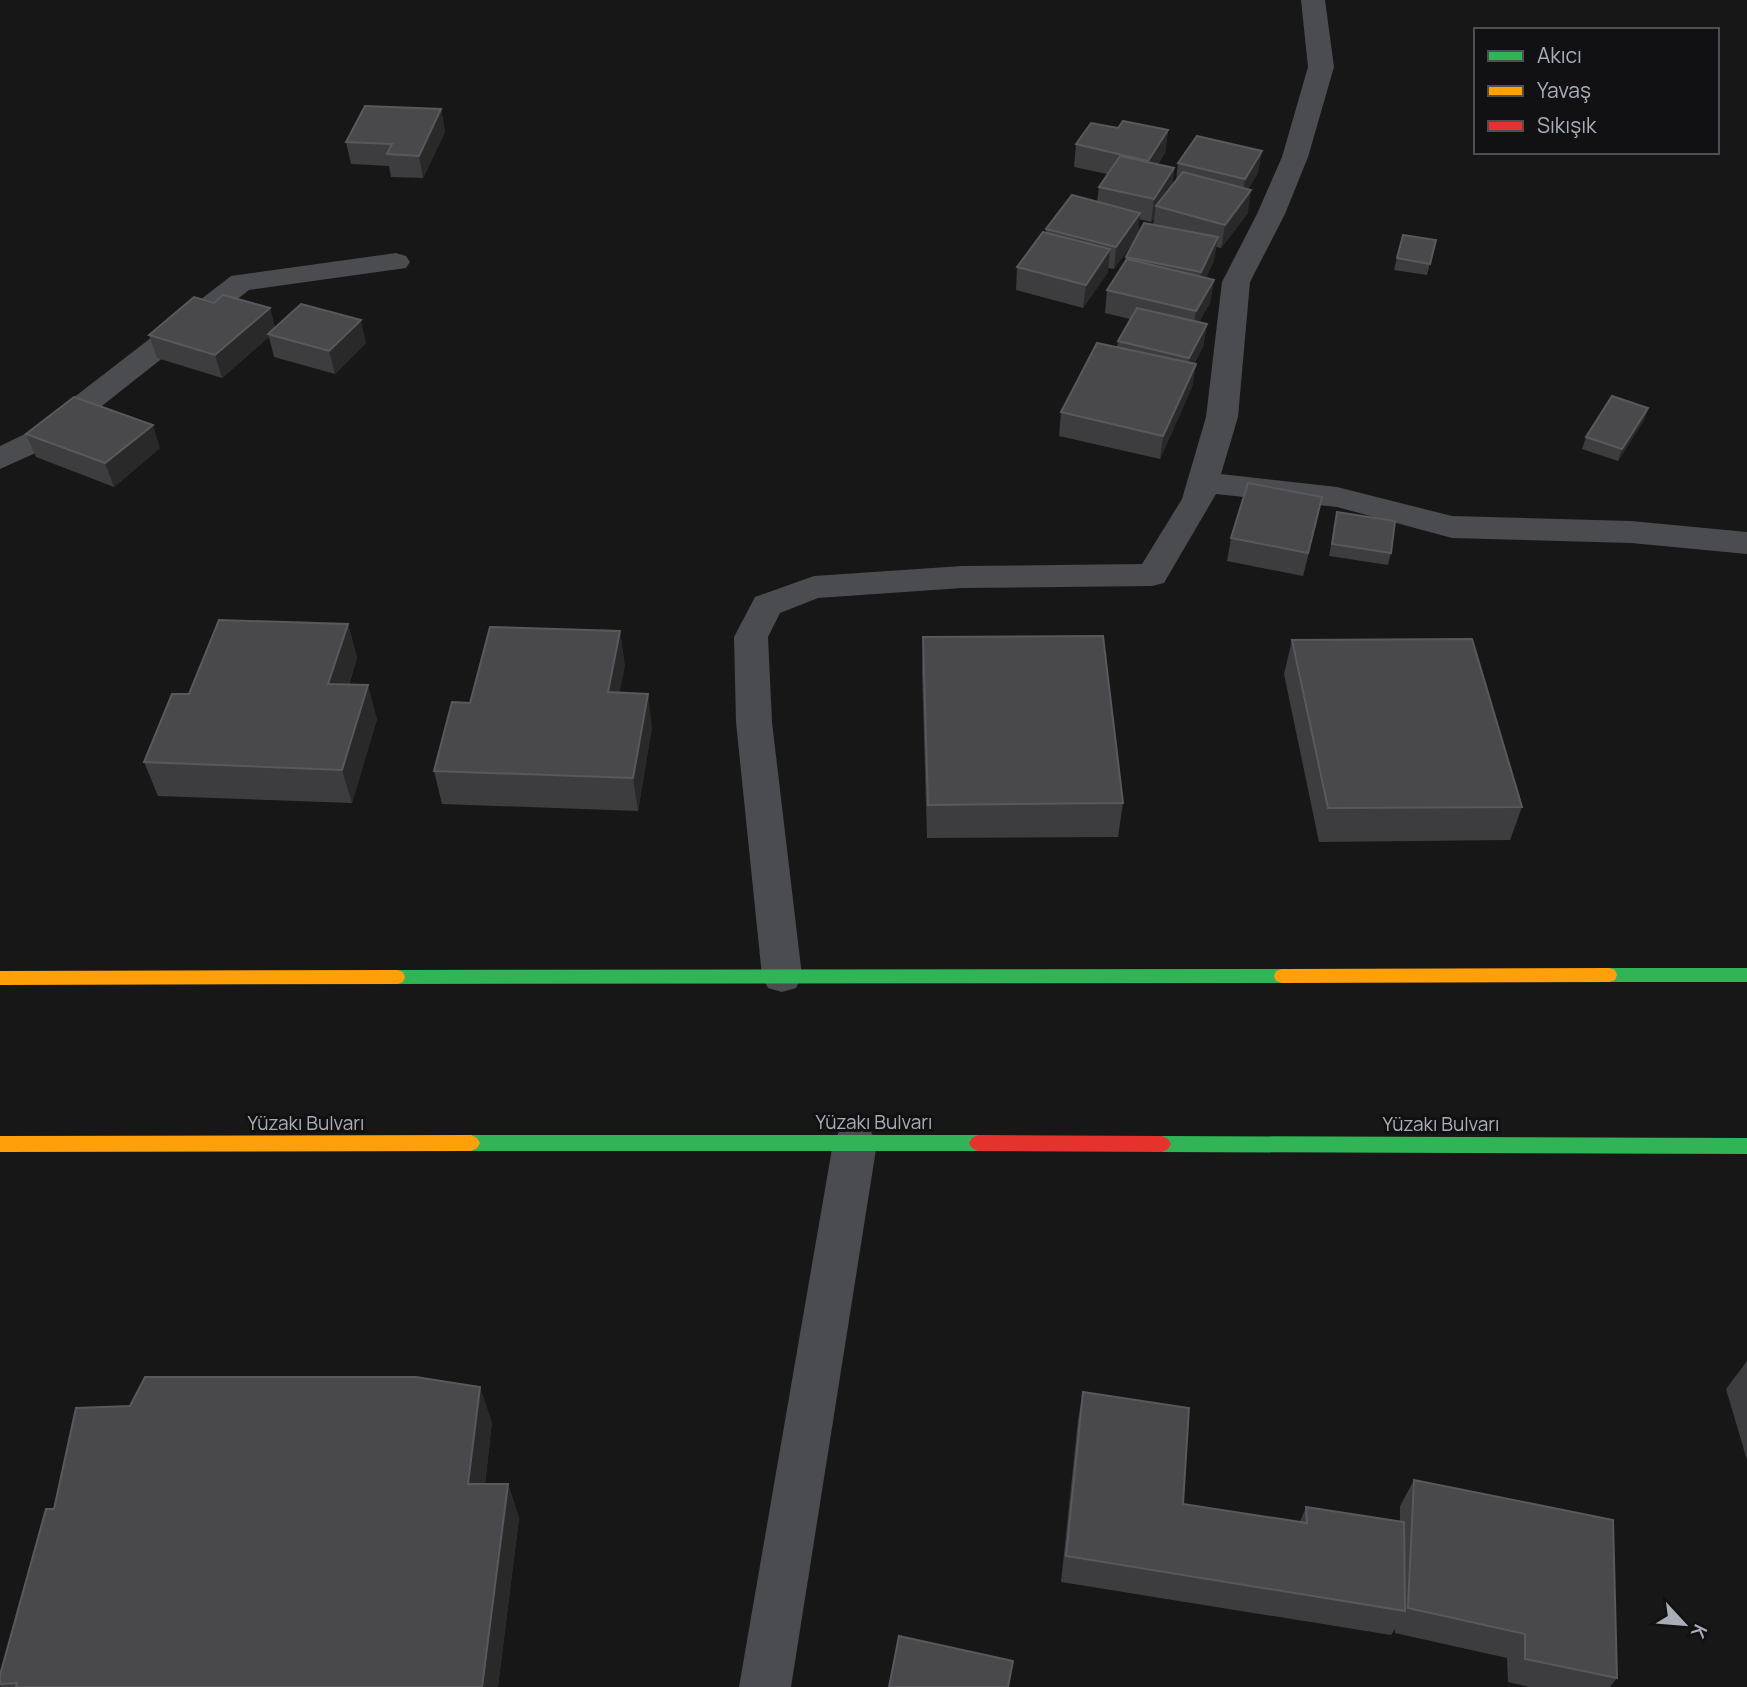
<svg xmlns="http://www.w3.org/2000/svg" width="1747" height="1687" font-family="Manrope,sans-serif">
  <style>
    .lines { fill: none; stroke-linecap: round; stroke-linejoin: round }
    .street { fill: #4b4c50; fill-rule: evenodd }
    .fast { fill: #30b455; fill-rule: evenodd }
    .slow { fill: #ff9f0a; fill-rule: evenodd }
    .jam { fill: #e5322d; fill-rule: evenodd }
    .wall { fill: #3d3d3f; fill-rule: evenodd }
    .shaded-wall { fill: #29292a }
    .building { fill: #49494c; stroke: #58595d; stroke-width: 2 }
    .labels { text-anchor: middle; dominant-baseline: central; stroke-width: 6; stroke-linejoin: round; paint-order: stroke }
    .street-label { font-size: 19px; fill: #a8adb8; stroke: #111113 }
  </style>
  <rect width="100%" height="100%" fill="#171717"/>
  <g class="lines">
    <g class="street">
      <path d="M1301,0H1325L1334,67L1308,157L1285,214L1250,282L1238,417L1221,474L1337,487L1452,516L1631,521L1747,532V554L1631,543L1452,538L1337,507L1216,494L1164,583L1152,586L962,588L818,598L780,613L768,637L772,722L802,976L796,988L782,992L768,988L762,976L736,722L734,637L755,597L814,576L962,566L1142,564L1182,499L1206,417L1222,282L1257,214L1282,157L1308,67Z"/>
      <path d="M396,253L406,256L410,262L406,268L249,290L51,446L0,469V446L29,432L231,276Z"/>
      <path d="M855,1124L870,1130L877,1143L791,1687H739L833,1143L840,1130Z"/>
    </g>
    <g class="fast">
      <path d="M1609,968H1747V982H1609L1603,980L1601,975L1603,970Z"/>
      <path d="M1282,969L1288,971L1290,976L1288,981L1282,983L397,984L391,982L389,977L391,972L397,970Z"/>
      <path d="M471,1135H978L984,1138L987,1143L984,1148L978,1151H471L465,1148L462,1143L465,1138Z"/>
      <path d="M1162,1136L1747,1138V1154L1162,1152L1156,1149L1153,1144L1156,1139Z"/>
    </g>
    <g class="slow">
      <path d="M1609,968L1615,970L1617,975L1615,980L1609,982L1282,983L1276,981L1274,976L1276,971L1282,969Z"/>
      <path d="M397,970L403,972L405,977L403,982L397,984L0,985V971Z"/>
      <path d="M471,1135L477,1138L480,1143L477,1148L471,1151L0,1152V1136Z"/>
    </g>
    <path class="jam" d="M978,1135L1162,1136L1168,1139L1171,1144L1168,1149L1162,1152L978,1151L972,1148L969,1143L972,1138Z"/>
  </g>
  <g class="wall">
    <path d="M441,109L445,132L423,178L391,177L389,166L351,164L346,142Z"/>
    <path d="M1118,128L1168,130L1165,153L1158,164L1174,168L1172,186L1176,181L1178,163L1258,173L1248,189V213L1221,248L1216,247L1214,260L1206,278L1214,280L1210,303L1199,322L1207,324L1203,347L1194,364H1196L1192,387L1160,459L1059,436L1061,412L1117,347L1118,341L1130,319L1105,313L1107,290L1125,262L1126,257L1136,238L1114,269L1108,268V272L1083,308L1016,290L1017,267L1046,233V229L1097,202L1099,187L1107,174L1074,167L1076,144ZM1154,218L1153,225L1138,234L1139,219L1151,222Z"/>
    <path d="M1436,240L1427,275L1394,270L1397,258Z"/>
    <path d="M214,303L270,308L275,328L366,343L335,374L274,357L269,337L222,378L157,358L149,335Z"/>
    <path d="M1648,408L1644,420L1618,461L1582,449L1586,437Z"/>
    <path d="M26,434L160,448L114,487L36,457Z"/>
    <path d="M1337,512L1391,553L1388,565L1329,556Z"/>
    <path d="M1317,521L1303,576L1227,561L1231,538Z"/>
    <path d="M348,624L357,658L349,685L377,719L352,803L158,796L144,762L189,694Z"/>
    <path d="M923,637L1123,803L1118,837L927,838L922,671Z"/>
    <path d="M1292,640L1522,807L1510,840L1319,842L1284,674Z"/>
    <path d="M625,665L619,692L652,727L638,811L442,804L434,771L470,703Z"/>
    <path d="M1747,1361V1460L1726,1389Z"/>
    <path d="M1083,1392L1183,1504L1300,1522L1306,1507L1400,1521V1506L1414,1480L1617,1678L1610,1687H1529L1508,1682L1507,1658L1395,1633V1629L1391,1635L1061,1582L1078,1420Z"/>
    <path d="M492,1422L485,1484H508L519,1518L498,1687H1L0,1686V1675L54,1509Z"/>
  </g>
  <g class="shaded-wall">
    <path d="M441,109L445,132L423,178L419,156Z"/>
    <path d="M1168,130L1165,153L1145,183L1148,161Z"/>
    <path d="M1262,151L1258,173L1241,201L1245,179Z"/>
    <path d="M1174,168L1172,190L1156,206L1154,218L1151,222L1154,199Z"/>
    <path d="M1251,190L1248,213L1221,248L1225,225Z"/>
    <path d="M1140,213L1138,235L1114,269L1116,247Z"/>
    <path d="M1218,237L1214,260L1198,295L1201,272Z"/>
    <path d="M1110,249L1108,272L1083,308L1086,285Z"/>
    <path d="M1214,280L1210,303L1192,334L1196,311Z"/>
    <path d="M270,308L276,331L268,334L269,337L222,378L215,355Z"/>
    <path d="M361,320L366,343L335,374L329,351Z"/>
    <path d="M1207,324L1203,347L1186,381L1189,358Z"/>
    <path d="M1196,364L1192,387L1160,459L1163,436Z"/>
    <path d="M1648,408L1644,420L1618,461L1622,449Z"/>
    <path d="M153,425L160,448L114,487L105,463Z"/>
    <path d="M348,624L357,658L338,718L328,684Z"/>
    <path d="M620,631L625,665L613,726L608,692Z"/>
    <path d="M368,685L377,719L352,803L342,770Z"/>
    <path d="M648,694L652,727L638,811L633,778Z"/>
    <path d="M480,1387L492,1422L481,1518L468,1484Z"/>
    <path d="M508,1484L519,1518L498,1687H482Z"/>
  </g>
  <g class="building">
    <path d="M365,106L441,109L419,156L387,154L392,144L346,142Z"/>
    <path d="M1123,121L1168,130L1148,161L1076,144L1091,123L1118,128Z"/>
    <path d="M1197,136L1262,151L1245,179L1178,163Z"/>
    <path d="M1120,156L1174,168L1154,199L1099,187Z"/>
    <path d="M1183,172L1251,190L1225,225L1156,206Z"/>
    <path d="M1072,195L1140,213L1116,247L1046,229Z"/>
    <path d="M1144,223L1218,237L1201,272L1126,257Z"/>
    <path d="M1043,232L1110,249L1086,285L1017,267Z"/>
    <path d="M1403,235L1436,240L1430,264L1397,258Z"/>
    <path d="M1127,259L1214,280L1196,311L1107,290Z"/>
    <path d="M223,295L270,308L215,355L149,335L194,297L214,303Z"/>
    <path d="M301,304L361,320L329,351L268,334Z"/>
    <path d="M1137,308L1207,324L1189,358L1118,341Z"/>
    <path d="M1097,343L1196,364L1163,436L1061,412Z"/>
    <path d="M1612,396L1648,408L1622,449L1586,437Z"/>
    <path d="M74,397L153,425L105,463L26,434Z"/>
    <path d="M1248,483L1322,497L1308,553L1231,538Z"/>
    <path d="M1337,512L1395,521L1391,553L1332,544Z"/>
    <path d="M219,620L348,624L328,684L368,685L342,770L144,762L172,694H189Z"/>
    <path d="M490,627L620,631L608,692L648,694L633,778L434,771L452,702L470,703Z"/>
    <path d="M1103,636L1123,803L928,805L923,637Z"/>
    <path d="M1472,639L1522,807L1328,808L1292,640Z"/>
    <path d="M145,1377H416L480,1387L468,1484H508L482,1687H16L17,1683L0,1684V1675L46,1509H54L76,1408L130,1406Z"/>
    <path d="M1083,1392L1189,1408L1183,1504L1307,1523L1306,1507L1404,1522L1405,1611L1066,1556Z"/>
    <path d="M1414,1480L1613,1520L1617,1678L1525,1659V1634L1408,1608Z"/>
    <path d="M899,1636L1013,1661L1008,1687H889Z"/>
  </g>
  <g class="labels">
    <g class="street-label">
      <text x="874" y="1122">Yüzakı Bulvarı</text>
      <text x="306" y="1123">Yüzakı Bulvarı</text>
      <text x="1441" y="1124">Yüzakı Bulvarı</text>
    </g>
  </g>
  <rect x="1474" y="28" width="245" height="126" fill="#111113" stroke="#4d4f55" stroke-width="2"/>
  <rect x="1488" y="51" width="35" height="10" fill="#30b455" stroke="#4d4f55" stroke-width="2"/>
  <text x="1537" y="63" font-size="21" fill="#a8adb8">Akıcı</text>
  <rect x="1488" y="86" width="35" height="10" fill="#ff9f0a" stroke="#4d4f55" stroke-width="2"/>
  <text x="1537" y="98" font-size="21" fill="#a8adb8">Yavaş</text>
  <rect x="1488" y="121" width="35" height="10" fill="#e5322d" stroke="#4d4f55" stroke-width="2"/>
  <text x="1537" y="133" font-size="21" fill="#a8adb8">Sıkışık</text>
  <g transform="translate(1684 1624) rotate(116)" stroke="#111113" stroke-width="5" paint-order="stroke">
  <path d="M0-5L12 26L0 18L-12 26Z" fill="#a8adb8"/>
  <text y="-10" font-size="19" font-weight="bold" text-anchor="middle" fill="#a8adb8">K</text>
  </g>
</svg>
